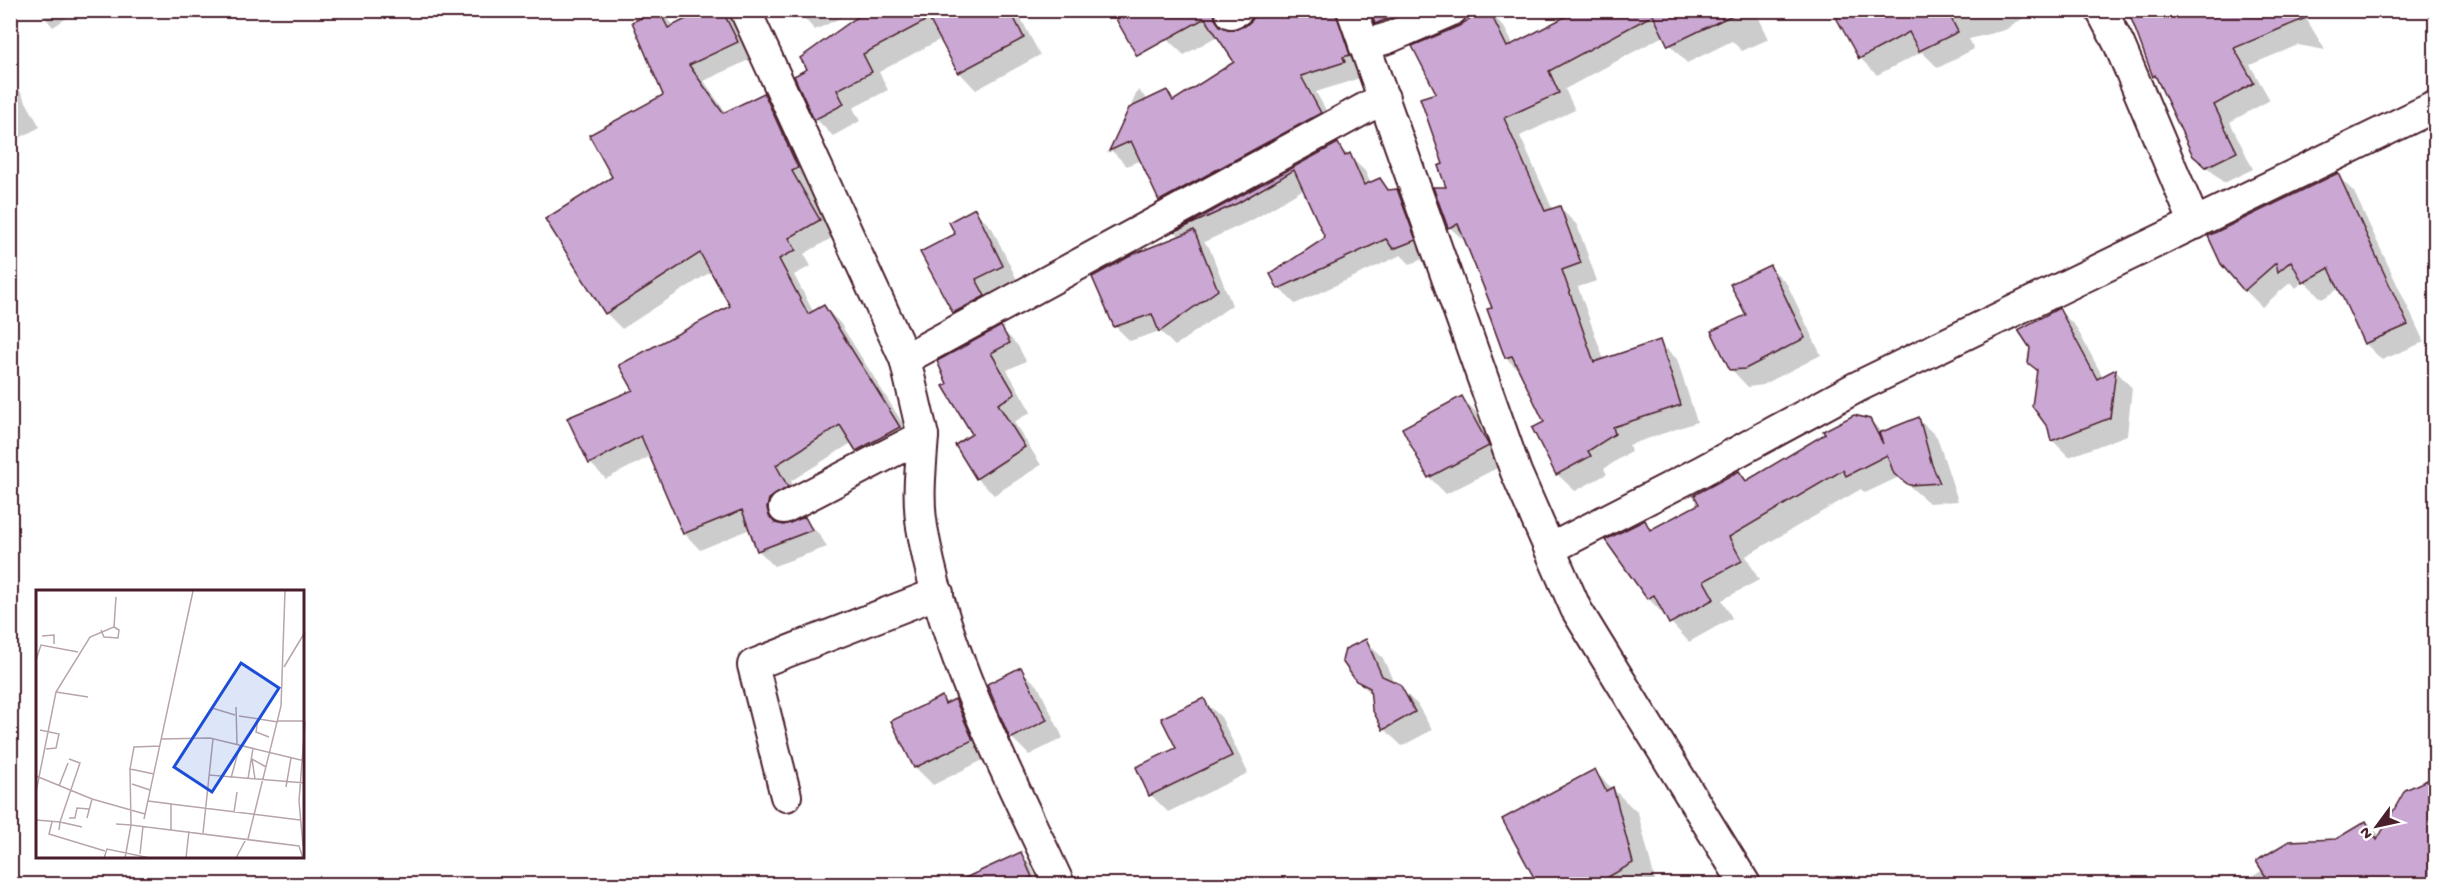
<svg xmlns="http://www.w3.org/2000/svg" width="2446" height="895" font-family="'Gochi Hand',sans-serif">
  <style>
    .shadow { fill: #0003 }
    .building { fill: #caa8d3; stroke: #4a1f2b; stroke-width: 1.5 }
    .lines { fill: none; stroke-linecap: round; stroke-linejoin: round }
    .minor-casing { stroke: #4a1f2b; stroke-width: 34 }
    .minor { stroke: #fff; stroke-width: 30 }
    .inset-road { fill: none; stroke: #b7a5aa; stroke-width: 1.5 }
    .view { fill: #1d4ed8; fill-opacity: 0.15; stroke: #1d4ed8; stroke-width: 3 }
    .inset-edge { fill: none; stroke: #4a1f2b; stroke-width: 3 }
  </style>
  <rect width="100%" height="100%" fill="#fff"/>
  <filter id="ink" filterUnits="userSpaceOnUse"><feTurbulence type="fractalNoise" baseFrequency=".0167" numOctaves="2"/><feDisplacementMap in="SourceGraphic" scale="12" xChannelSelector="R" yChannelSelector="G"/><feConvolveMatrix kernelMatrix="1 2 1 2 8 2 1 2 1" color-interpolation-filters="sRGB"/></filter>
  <g filter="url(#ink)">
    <g class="shadow">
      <path d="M39,10H71L73,14L53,27Z"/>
      <path d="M708,10H724L735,21L753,58L704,81L726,113L764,95L780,111L813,184L807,187L835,236L804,254L811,266L794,275L814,313L824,307L840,323L915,443L873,466L853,442L791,481L803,503L785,515L783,527L804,519L820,535L827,547L774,566L758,550L750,529L700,550L684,533L651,456L606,479L590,463L635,391L732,306L712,271L622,329L606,313L614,177L665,96L634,23L660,12L675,26Z"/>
      <path d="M796,10H857L815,30Z"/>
      <path d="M870,10H1024L1018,13L1040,55L976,90L959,72L941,39L879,72L888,90L853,108L860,121L833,136L816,119L809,69Z"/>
      <path d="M1156,10H1247L1233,20L1231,31L1254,21L1255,10H1314L1339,28L1355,44L1360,78L1316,92L1336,129L1177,216L1160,200L1141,160L1127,166L1111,150L1138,90L1154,106L1173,144L1236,63L1219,35L1184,55L1167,39Z"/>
      <path d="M1379,10H1427L1385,31L1376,23Z"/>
      <path d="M1488,10L1504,27L1514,46L1558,23L1553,10H1755L1769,39L1742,51L1732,41L1687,63L1670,45L1665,35L1565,89L1575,110L1520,136L1553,210L1560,208L1577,225L1597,281L1578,287L1604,360L1659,342L1677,359L1697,422L1629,445L1631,451L1604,469L1607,474L1575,491L1557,474L1546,422L1523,375L1506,358L1494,309L1468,244L1449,227V188L1438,93L1460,27L1467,20Z"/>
      <path d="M1835,10H2036L2005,30L1969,39L1974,49L1938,68L1922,52L1877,75L1860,58Z"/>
      <path d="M2126,10H2301L2325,50L2298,45L2250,65L2270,100L2230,122L2253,169L2224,183L2194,155L2154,76L2136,28Z"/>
      <path d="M10,73L40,127L10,143Z"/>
      <path d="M1337,145L1365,171L1371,184L1380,180L1391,191H1397L1413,207L1431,256L1410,264L1401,255L1295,304L1279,288L1272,275L1327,239L1304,189L1254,219L1204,242L1209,247L1232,305L1175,346L1160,331L1130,341L1115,326L1181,237L1176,233Z"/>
      <path d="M2337,175L2354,192L2424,342L2382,360L2365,343L2340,288L2322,299L2304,281L2296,288L2291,282L2262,307L2245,290Z"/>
      <path d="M974,210L992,228L1019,284L971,330L954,312L957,234Z"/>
      <path d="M1770,267L1787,284L1821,355L1763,385L1748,387L1731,369L1748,316Z"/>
      <path d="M2059,310L2076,327L2103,377L2116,371L2132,388L2127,435L2069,457L2052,440L2039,371Z"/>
      <path d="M1001,328L1018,346L1026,361L1007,370L1031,412L1014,422L1041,465L994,495L977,478L974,435L949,384Z"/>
      <path d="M1462,398L1479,415L1505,464L1446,494L1429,477Z"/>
      <path d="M1918,419L1937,437L1958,501L1929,503L1899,477L1865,493L1861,489L1746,556L1759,580L1722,600L1732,618L1689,642L1648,598L1644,522L1653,531L1701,505L1739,472L1748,482L1870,420L1883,433Z"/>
      <path d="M1365,641L1383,658L1394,683L1417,704L1432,730L1402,746L1384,729L1372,694L1357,680Z"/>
      <path d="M1020,669L1038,686L1063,738L1029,755L1012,738Z"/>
      <path d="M942,698L947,704L955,700L972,718L989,757L933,785L915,767L893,722Z"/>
      <path d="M1203,700L1221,717L1248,773L1168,812L1151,795L1138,768L1178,748Z"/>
      <path d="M1594,771L1638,813L1656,884H1539Z"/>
      <path d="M2366,823L2436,884H2239L2263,870L2336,841Z"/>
      <path d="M1021,854L1029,862L1039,884H998Z"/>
      <path d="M1875,880L1900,884H1868Z"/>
    </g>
    <g class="building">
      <path d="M659,10L668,28L704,10H722L738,42L689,65L723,113L764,93L798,168L792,171L820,220L789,238L796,250L779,259L808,314L824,305L900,427L856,451L840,425L776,465L788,487L769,499L767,508L769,516L775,523L784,525L805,517L812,530L757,551L742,510L683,534L641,436L589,464L567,418L633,390L619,365L730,306L700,253L605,314L545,219L612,177L589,135L663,95L632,22Z"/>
      <path d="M867,10H1010L1024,38L958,73L929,19L863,54L872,72L837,90L844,104L814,120L794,76L807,69L800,58Z"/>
      <path d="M1132,10H1214L1215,19L1220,26L1230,30L1245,26L1252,20L1255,10H1335L1350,55L1343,57L1345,62L1301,76L1321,113L1159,201L1131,141L1109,151L1129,108L1167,90L1173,101L1234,62L1205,18L1137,56L1116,19Z"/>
      <path d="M1370,10H1408L1375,24Z"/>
      <path d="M1483,10H1489L1507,47L1578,10H1743L1668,46L1653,15L1549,71L1559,93L1504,118L1545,211L1560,206L1581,263L1562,270L1594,362L1660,340L1681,405L1613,427L1615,434L1588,451L1591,456L1556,475L1532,428L1544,422L1512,356L1505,358L1487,309L1492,308L1458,224L1448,228L1433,187H1446L1438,166L1443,164L1420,98L1436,93L1412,46L1459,26Z"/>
      <path d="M1832,10H1951L1948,12L1958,32L1919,51L1909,32L1859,59Z"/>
      <path d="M2128,10H2323V11L2234,48L2254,83L2214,105L2237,152L2206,167L2193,156L2155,75L2153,77Z"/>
      <path d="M1338,143L1345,156L1350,153L1364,185L1380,178L1388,190L1397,189L1416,240L1393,249L1386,239L1278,289L1270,274L1325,238L1294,170L1238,203L1174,232Z"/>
      <path d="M2338,173L2408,325L2364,344L2329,268L2303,283L2291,261L2278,272L2276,263L2244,291L2221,264L2208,236Z"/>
      <path d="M975,208L1003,266L976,279L985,296L953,313L920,252L955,234L949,222Z"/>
      <path d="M1194,230L1218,290L1159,332L1152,314L1114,327L1092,277L1134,254Z"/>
      <path d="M1770,265L1805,338L1745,369L1730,370L1711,331L1746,315L1730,284Z"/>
      <path d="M2059,308L2097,379L2116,369L2110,418L2051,441L2048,428L2032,406L2037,370L2028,363L2030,348L2018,330Z"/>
      <path d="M1001,326L1010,343L991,353L1015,394L998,404L1025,447L976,479L955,445L972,434L943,386L947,384L937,361Z"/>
      <path d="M1462,396L1489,446L1428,478L1402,428Z"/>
      <path d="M1854,415L1870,419L1883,444L1879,433L1919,417L1932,465L1940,483L1909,485L1894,474L1887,455L1846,476L1843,470L1729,537L1742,561L1704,581L1714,599L1669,624L1654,595L1647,599L1605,540L1645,520L1650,530L1699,504L1694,495L1739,471L1746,481L1825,434L1823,431Z"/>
      <path d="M1366,639L1382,676L1400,684L1415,712L1383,730L1372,709L1370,688L1356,681L1342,661L1345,649Z"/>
      <path d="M1021,667L1047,720L1010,739L987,684Z"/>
      <path d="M942,696L945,704L955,699L973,740L914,768L891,721Z"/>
      <path d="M1204,698L1232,756L1149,796L1136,767L1176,748L1161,718Z"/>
      <path d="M1595,769L1606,791L1613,787L1633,863L1594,885H1538L1502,819Z"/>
      <path d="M2436,776V885H2271L2256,861L2289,841L2336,839L2366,821L2377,840L2405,790Z"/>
      <path d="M1021,852L1032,877L1015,885H950Z"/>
    </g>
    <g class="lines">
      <g class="minor-casing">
        <g id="minor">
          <path d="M745,10L905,359L923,436L784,508"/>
          <path d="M1352,10L1516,472L1576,609L1745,884"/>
          <path d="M2101,10L2119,44L2195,224"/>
          <path d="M1231,13L1238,10"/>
          <path d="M1364,45L1388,38L1452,10"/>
          <path d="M905,359L1384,98"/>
          <path d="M923,436C921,466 917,497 922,527C943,653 1006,769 1059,884"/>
          <path d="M1550,549L1700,472L1857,387L2436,106"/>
          <path d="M786,796L753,665L938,593"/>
        </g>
      </g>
      <use href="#minor" class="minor"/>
    </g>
  </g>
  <g transform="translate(36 590)">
    <rect width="268" height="268" fill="#fff"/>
    <path class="inset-road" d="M65,40L68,47L82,48L83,40L78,37M6,46L18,45V54M0,70L5,55L42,62M248,77L269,42M20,102L52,107M200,117L201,154M176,118L199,125M203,126L242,132M222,129L220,142L233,147M242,131H269M4,140L23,144L20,158L10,159M126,149L174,148L269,171M94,179L98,157L124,156M173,185L269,193M0,186L56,209L109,224M195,188L204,155M212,189L217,158M219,189L216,169L230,177M96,194L114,200M23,196L32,173M250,197L255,168M0,202L20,102L54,47L78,37L80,7M112,211L135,214V240M135,214L264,230M198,222L201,202M33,228H39L41,218L53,219M51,228L56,209M108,229L157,1M0,230L24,232L44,173L33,169M16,232L13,244L69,261M80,234L95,235L94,179L118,184M23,240L24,232L46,237M167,243L177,149M212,249L245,116L249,1M267,256L263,211L269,132M104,264L107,236M68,268L71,259L114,268M89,268L95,235L263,256L267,268M150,268L153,241M200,268L210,249"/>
    <path class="view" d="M205,73L243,98L176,202L138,177Z"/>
    <rect width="268" height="268" class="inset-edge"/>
  </g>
  <rect width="2446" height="895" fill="none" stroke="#fff" stroke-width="36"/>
  <rect x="18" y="18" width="2410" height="859" fill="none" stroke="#4a1f2b" stroke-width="2" filter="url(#ink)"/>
  <g transform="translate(2377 826) rotate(237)" stroke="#ffffff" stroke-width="4.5" paint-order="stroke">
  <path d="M0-4.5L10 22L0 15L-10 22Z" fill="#4a1f2b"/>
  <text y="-9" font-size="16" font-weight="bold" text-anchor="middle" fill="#4a1f2b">N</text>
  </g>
</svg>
